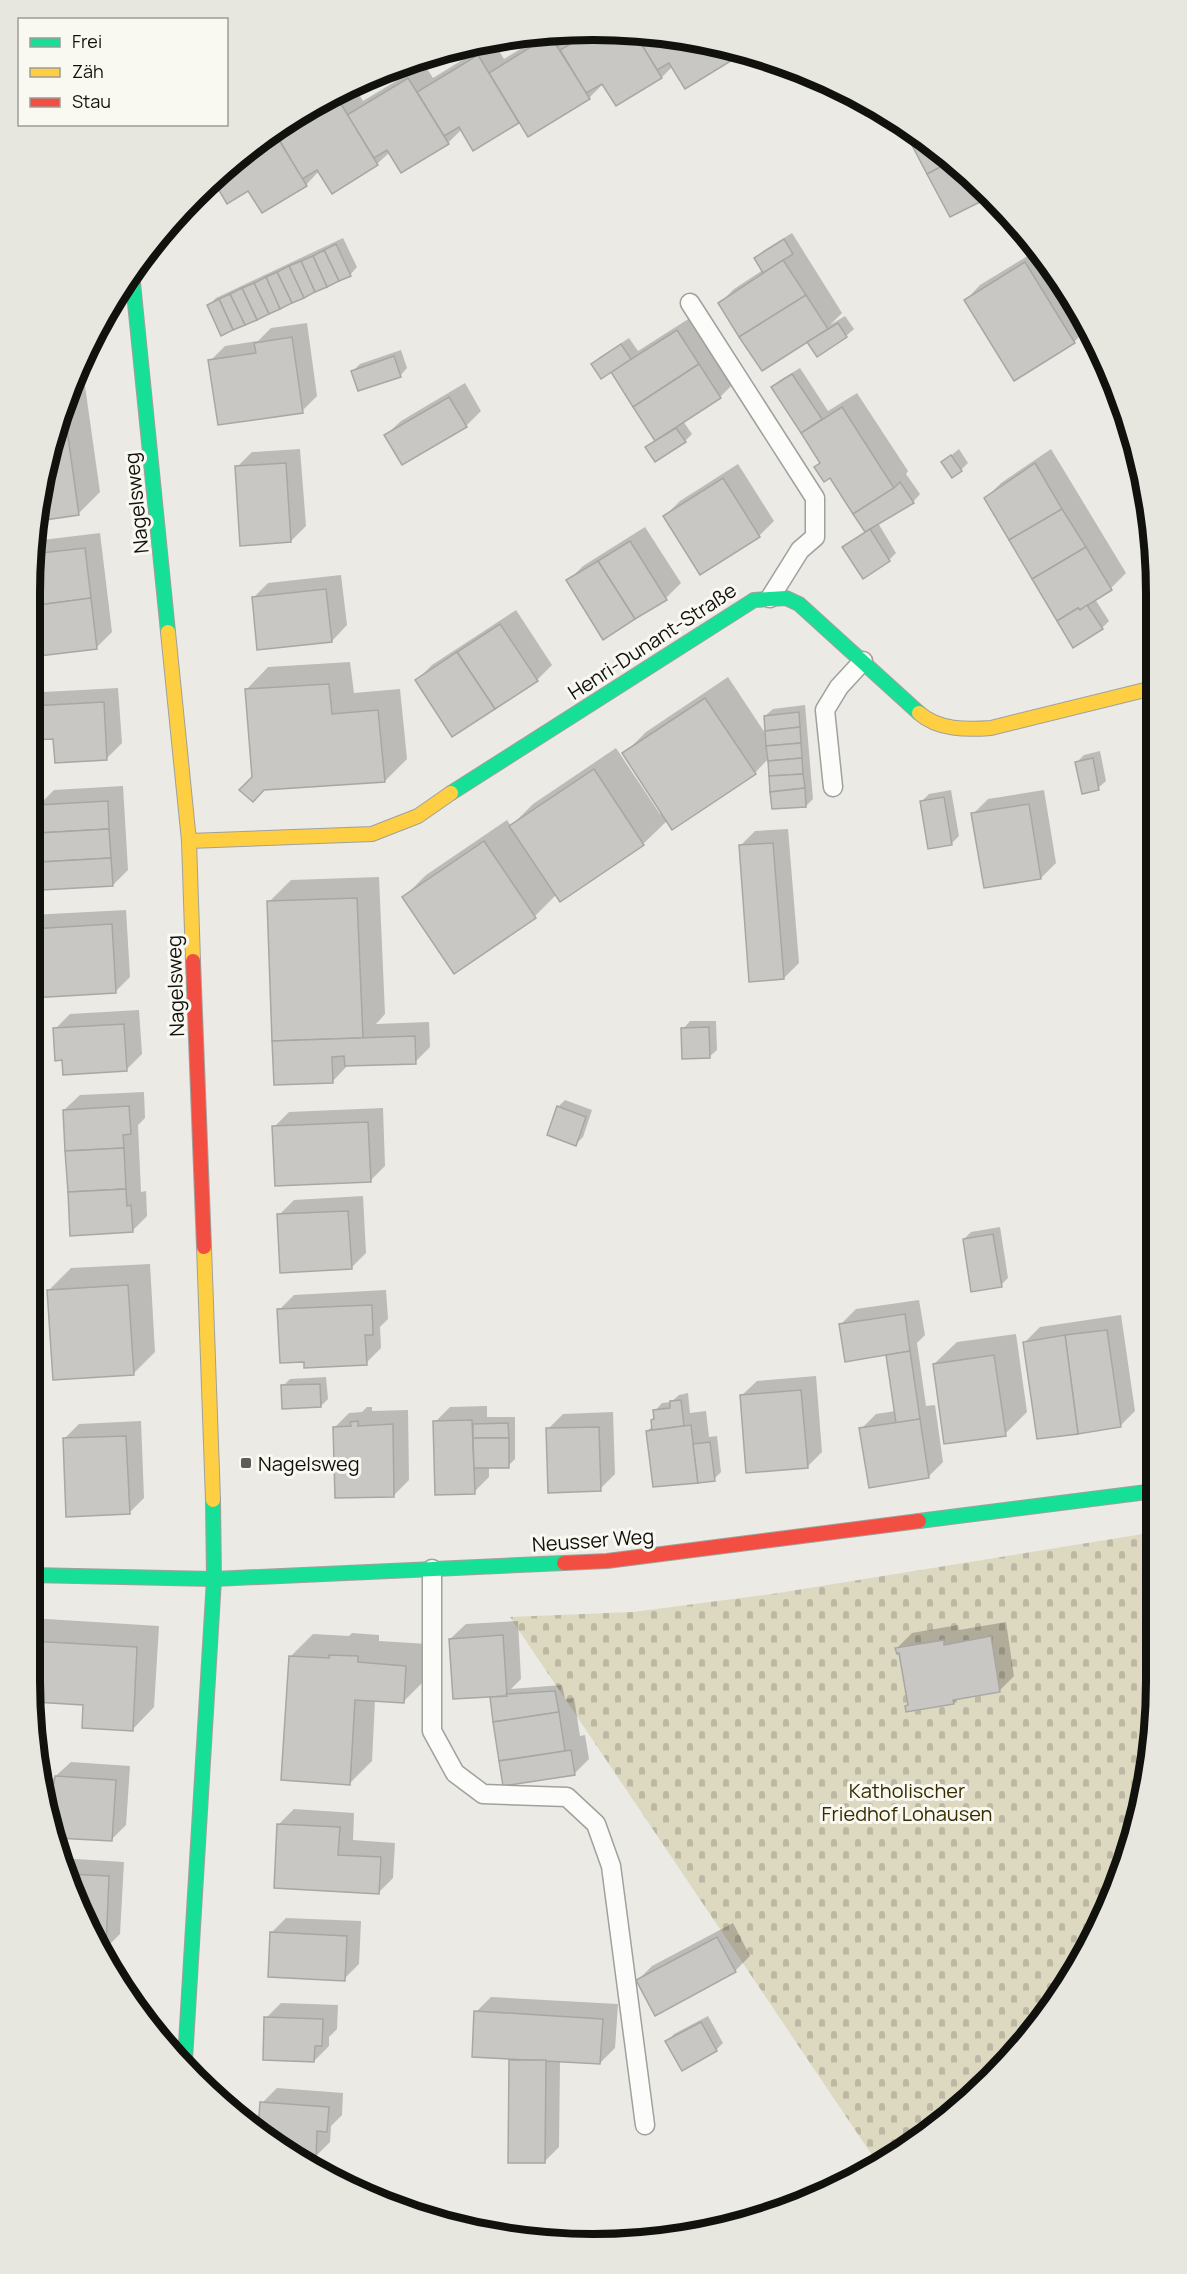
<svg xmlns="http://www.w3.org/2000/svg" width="1187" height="2274" font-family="Manrope,sans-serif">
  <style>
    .cemetery { fill: url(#cemetery-stones) }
    .shadow { fill: #0003 }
    .building { fill: #c8c7c3; stroke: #a7a7a4; stroke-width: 1.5 }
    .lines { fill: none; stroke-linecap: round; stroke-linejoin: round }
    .lane-casing { stroke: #a0a09c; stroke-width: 21 }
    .fast-casing { stroke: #a0a09c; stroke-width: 16 }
    .slow-casing { stroke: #a0a09c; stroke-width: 16 }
    .jam-casing { stroke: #a0a09c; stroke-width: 16 }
    .lane { stroke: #fcfcfb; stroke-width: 18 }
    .fast { stroke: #16e098; stroke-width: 14 }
    .slow { stroke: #ffcf43; stroke-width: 14 }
    .jam { stroke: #f24e42; stroke-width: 14 }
    .poi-dot { fill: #5d5d59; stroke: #faf9f1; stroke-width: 2 }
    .labels { text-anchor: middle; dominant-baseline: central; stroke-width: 6; stroke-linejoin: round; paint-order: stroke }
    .street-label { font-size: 20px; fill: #11110e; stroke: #faf9f1 }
    .poi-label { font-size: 20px; fill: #11110e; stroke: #faf9f1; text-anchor: start }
    .park-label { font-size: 20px; fill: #362c00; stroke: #faf9f1 }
    .rim { fill: none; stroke: #11110e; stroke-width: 8 }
  </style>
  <defs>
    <pattern id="cemetery-stones" width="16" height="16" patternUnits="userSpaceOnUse" patternTransform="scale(1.5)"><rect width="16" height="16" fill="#ddd8c0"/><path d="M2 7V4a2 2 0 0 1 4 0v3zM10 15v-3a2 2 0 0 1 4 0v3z" fill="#bdb8a4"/></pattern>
  </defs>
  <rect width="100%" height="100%" fill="#ebeae5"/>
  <path class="cemetery" d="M1155,1532L1156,1717L1138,1827L1099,1930L992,2079L907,2149L878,2164L510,1617L633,1612L772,1594Z"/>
  <g class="shadow">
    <path d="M631,31L741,50L733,58L685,87L673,66L662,77L616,104L604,83L589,98L520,121L474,149L462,129L448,143L390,152L377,164L319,171L306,185L249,189L228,202L214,179L222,170L291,120L292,122L354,86L363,101L424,64L433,78L493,41L504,59L545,34L573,33L575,36L581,33Z"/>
    <path d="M792,233L842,313L830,325L845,316L854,329L846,336L809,343L720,303L734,289L763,270L756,258L763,251Z"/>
    <path d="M343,238L357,267L350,275L209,305L216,298Z"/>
    <path d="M1039,249L1086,330L1074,342L966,300L980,285Z"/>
    <path d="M693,316L735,382L720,397L683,421L692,434L685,441L647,448L656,440L611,370L593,364L600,357L629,338L638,351Z"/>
    <path d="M307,323L317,396L302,411L210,361L225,346L258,341L271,328Z"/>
    <path d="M401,350L407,368L400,376L353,371L360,364Z"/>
    <path d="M800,368L828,411L857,393L908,471L906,474L920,494L913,502L878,523L896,553L889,560L844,547L866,531L830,476L816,467L821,462L773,387L780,380Z"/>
    <path d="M465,383L481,411L466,426L386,435L401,421Z"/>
    <path d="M85,386L100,492L78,514L49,447L72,388Z"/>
    <path d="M300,449L306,526L291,541L237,467L252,452Z"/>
    <path d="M959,449L968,463L961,470L943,462Z"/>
    <path d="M1051,449L1126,573L1111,588L1095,599L1109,621L1102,628L986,498L1001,483Z"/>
    <path d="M738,464L774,521L759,536L665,516L680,501Z"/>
    <path d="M645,527L681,583L666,598L568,581L583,566Z"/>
    <path d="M100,533L112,632L97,647L31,655V557L34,541Z"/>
    <path d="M341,575L347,625L332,641L253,598L268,583Z"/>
    <path d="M516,610L552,665L537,680H417L432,665Z"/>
    <path d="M350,662L354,693L400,689L407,759L385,781L253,777L246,690L268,667Z"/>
    <path d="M728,677L767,736L765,716L773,709L805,705L813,799L806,806L769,758L755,773L668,820L643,844L561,900L557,894L535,916L454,971L404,897L426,875L507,820L511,826L533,804L616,748L660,814L662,812L624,754L646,732Z"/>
    <path d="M118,688L122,743L107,758L55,737L31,738V705L44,692Z"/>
    <path d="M1100,751L1106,781L1098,788L1077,762L1084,755Z"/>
    <path d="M123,786L128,870L113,885L39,805L54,790Z"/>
    <path d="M951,790L959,836L952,843L922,801L929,794Z"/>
    <path d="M1044,790L1056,863L1041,878L973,814L988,799Z"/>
    <path d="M788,829L799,963L784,978L740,846L755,831Z"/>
    <path d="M379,877L385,1014L376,1024L429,1022L430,1047L415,1062L348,1065L333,1081L269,902L291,880Z"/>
    <path d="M126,910L130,977L115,992L31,996V915Z"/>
    <path d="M139,1010L142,1054L127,1069L55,1029L70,1014Z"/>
    <path d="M690,1021H716L717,1050L709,1057L683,1029Z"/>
    <path d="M144,1092L145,1118L138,1125L141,1192L146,1191L147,1216L132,1231L64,1110L80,1095Z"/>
    <path d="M565,1100L592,1110L583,1137L576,1144L558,1107Z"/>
    <path d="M383,1108L385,1166L370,1181L274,1127L289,1112Z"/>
    <path d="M363,1196L366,1253L351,1268L279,1215L294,1200Z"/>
    <path d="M1000,1227L1008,1278L1001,1285L964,1239L971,1232Z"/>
    <path d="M150,1264L155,1352L133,1374L49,1290L71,1268Z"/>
    <path d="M386,1290L388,1319L380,1327L381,1348L366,1363L305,1361L279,1310L294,1295Z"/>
    <path d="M919,1300L925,1335L917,1343L926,1406L935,1405L943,1462L928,1477L861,1429L876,1414L896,1411L887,1354L841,1324L856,1309Z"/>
    <path d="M1121,1315L1135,1411L1120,1426L1025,1342L1040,1327Z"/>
    <path d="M1016,1334L1027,1412L1005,1434L934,1364L957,1342Z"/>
    <path d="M816,1376L822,1452L807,1467L741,1396L757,1381Z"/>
    <path d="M326,1377L328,1399L321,1406L283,1386L290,1379Z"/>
    <path d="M688,1393L690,1413L706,1411L709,1437L717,1436L721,1472L714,1479L647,1431L653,1426L652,1420L655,1417V1411L662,1403L671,1402L679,1395Z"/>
    <path d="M487,1406V1417H515V1459L508,1466H489V1477L474,1492L435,1422L450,1407Z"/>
    <path d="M367,1407H372V1411L408,1410L409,1480L394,1495L334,1428L349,1413L362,1412Z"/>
    <path d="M613,1412L615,1474L600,1489L548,1429L563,1414Z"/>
    <path d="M141,1421L144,1498L129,1513L64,1439L79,1424Z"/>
    <path d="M30,1618L159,1626L154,1707L132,1730L84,1704L33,1701L30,1680Z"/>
    <path d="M518,1621L521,1679L511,1689L562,1685L565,1699L574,1698L580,1736L585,1735L589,1759L574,1774L491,1697L494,1695L450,1639L466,1624Z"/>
    <path d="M1006,1622L1014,1676L999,1691L959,1697L953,1703L909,1704L901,1651L897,1648L912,1633L958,1625L959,1630Z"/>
    <path d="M352,1633L379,1635V1641L428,1644L426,1679L404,1701L375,1700L372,1761L350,1783L291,1656L313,1634L349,1636Z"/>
    <path d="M71,1762L130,1766L126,1825L111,1840L56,1836L48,1783Z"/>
    <path d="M294,1809L354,1813L353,1840L395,1843L393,1878L378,1893L279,1824Z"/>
    <path d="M59,1858L124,1862L120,1934L106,1948Z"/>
    <path d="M286,1918L361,1921L359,1964L344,1979L271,1933Z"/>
    <path d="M733,1923L750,1956L735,1971L655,2014L637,1981L652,1966Z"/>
    <path d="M491,1997L618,2004L615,2048L600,2063L560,2060L559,2147L544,2162H509L510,2059L476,2012Z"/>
    <path d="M281,2003L338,2005L337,2029L329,2037V2046L314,2061L266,2018Z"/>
    <path d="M708,2016L723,2043L716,2050L667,2042L674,2034Z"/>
    <path d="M277,2088L343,2093L342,2115L331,2126L330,2142L315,2157L294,2155L281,2149L260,2130L262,2103Z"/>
  </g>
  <g class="building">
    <path d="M634,32L727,47L734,59L685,89L669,63L657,70Z"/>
    <path d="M634,32L662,78L616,106L602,84L586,93L560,50L589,33Z"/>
    <path d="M550,35L590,99L528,137L489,73Z"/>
    <path d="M478,55L519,123L473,151L459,127L444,136L417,92Z"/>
    <path d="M408,78L449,144L401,173L387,150L374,158L347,115Z"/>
    <path d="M338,99L378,165L332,194L317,170L302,179L277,136Z"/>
    <path d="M904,130H905L952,161L927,174Z"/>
    <path d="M274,132L307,186L262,213L248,191L227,204L213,180L222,170Z"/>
    <path d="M952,161L965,170L990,197L950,217L927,174Z"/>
    <path d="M784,239L793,254L763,273L754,258Z"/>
    <path d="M336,244L351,276L339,281L324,250Z"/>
    <path d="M324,250L339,281L327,287L313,256Z"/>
    <path d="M313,256L327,287L315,292L301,261Z"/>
    <path d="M783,260L806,295L739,337L718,303Z"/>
    <path d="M301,261L315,292L304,298L289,266Z"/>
    <path d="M1025,262L1075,343L1014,381L964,300Z"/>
    <path d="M289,266L304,298L292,303L277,272Z"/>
    <path d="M277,272L292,303L280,309L266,277Z"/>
    <path d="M266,277L280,309L269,314L254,283Z"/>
    <path d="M254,283L269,314L257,320L242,288Z"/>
    <path d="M242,288L257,320L245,325L230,294Z"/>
    <path d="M230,294L245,325L233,330L219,299Z"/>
    <path d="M806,295L828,329L762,371L739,337Z"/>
    <path d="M219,299L233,330L221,336L207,305Z"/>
    <path d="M838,323L847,337L817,357L807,342Z"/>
    <path d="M677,330L699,364L633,407L611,372Z"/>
    <path d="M292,337L303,413L218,425L208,360L256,353L254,343Z"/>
    <path d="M621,344L631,359L601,379L591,364Z"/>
    <path d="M394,356L401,377L358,391L351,371Z"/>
    <path d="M699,364L721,398L655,441L633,407Z"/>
    <path d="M792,374L822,419L801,433L771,387Z"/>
    <path d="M449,397L467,427L402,465L384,435Z"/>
    <path d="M842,407L894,488L853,514L830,478L824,482L814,467L820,463L801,433Z"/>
    <path d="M64,408L79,515L37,521L49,447Z"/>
    <path d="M676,428L686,442L655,462L645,447Z"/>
    <path d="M951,455L962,471L952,478L941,462Z"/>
    <path d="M286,463L291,542L240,546L235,466Z"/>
    <path d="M1035,463L1062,509L1009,540L984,498Z"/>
    <path d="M723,478L760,537L700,575L663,516Z"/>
    <path d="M900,482L914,503L865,532L853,514L894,488Z"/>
    <path d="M1062,509L1086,547L1032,579L1009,540Z"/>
    <path d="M870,529L890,561L863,579L842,547Z"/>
    <path d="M630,541L667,600L635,619L598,561Z"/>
    <path d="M1086,547L1112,590L1080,610L1078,608L1057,621L1032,579Z"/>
    <path d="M85,548L91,598L31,606L32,554Z"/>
    <path d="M598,561L635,619L603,640L566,580Z"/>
    <path d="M326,589L332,642L257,650L252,597Z"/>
    <path d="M91,598L97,649L31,657V606Z"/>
    <path d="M1087,605L1103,629L1073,648L1057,621L1078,608L1080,610Z"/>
    <path d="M500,624L538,681L495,709L457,652Z"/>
    <path d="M457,652L495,709L452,737L415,680Z"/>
    <path d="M329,684L332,714L378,710L385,782L264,790L253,802L239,790L252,777L245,689Z"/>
    <path d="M705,698L756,774L672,830L622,753Z"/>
    <path d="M104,702L107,760L55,763L53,739L31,740V706Z"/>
    <path d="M799,712L800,727L765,731L764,716Z"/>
    <path d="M800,727L801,743L766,746L765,731Z"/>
    <path d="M801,743L802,758L768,761L766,746Z"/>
    <path d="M802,758L803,774L769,776L768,761Z"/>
    <path d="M1093,758L1099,790L1082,794L1075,762Z"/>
    <path d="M594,769L644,845L560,902L509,826Z"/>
    <path d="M803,774L805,788L770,792L769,776Z"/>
    <path d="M805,788L806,807L772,809L770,792Z"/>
    <path d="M944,797L952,845L928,849L920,801Z"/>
    <path d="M108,801L109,829L38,833L37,805Z"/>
    <path d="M1029,804L1041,879L984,888L971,813Z"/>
    <path d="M109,829L111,858L40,862L38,833Z"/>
    <path d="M484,841L536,918L454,974L402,897Z"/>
    <path d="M773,843L784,979L749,982L739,845Z"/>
    <path d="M111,858L113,886L42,890L40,862Z"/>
    <path d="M357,898L363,1038L272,1041L267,901Z"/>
    <path d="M112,924L116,993L31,998V929Z"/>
    <path d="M124,1024L127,1071L63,1075L62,1060L55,1061L53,1028Z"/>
    <path d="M709,1027L710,1058L682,1059L681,1028Z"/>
    <path d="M415,1036L416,1064L345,1066L344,1056L332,1057L333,1083L274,1085L272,1041Z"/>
    <path d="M129,1106L131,1134L123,1135L124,1148L65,1151L63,1110Z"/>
    <path d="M557,1106L586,1117L576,1146L547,1135Z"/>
    <path d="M368,1122L371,1182L275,1186L272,1126Z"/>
    <path d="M124,1148L126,1189L68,1192L65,1151Z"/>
    <path d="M126,1189L127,1206L131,1205L133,1232L70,1236L68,1192Z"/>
    <path d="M348,1211L352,1269L280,1273L277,1214Z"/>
    <path d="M993,1234L1002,1287L971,1292L963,1239Z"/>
    <path d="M128,1285L134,1375L53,1380L47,1290Z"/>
    <path d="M372,1305L373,1335H365L367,1365L304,1368V1362L280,1363L277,1309Z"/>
    <path d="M905,1314L910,1351L845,1362L839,1324Z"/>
    <path d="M1107,1330L1121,1427L1078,1434L1065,1335Z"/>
    <path d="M1065,1335L1078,1434L1037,1439L1023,1342Z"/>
    <path d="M910,1351L920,1419L896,1423L886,1355Z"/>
    <path d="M994,1355L1006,1436L944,1444L933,1364Z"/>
    <path d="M320,1384L321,1407L282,1409L281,1385Z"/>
    <path d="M801,1390L808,1468L746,1473L740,1395Z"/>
    <path d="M681,1400L684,1426L652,1430L651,1420L654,1419L653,1410L670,1408V1401Z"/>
    <path d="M920,1419L929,1478L869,1488L859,1428Z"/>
    <path d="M472,1420L475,1494L435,1495L433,1421Z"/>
    <path d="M358,1421V1426L393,1424L394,1497L335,1498L333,1427L351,1426L350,1422Z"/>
    <path d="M508,1423L509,1438H473V1424Z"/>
    <path d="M691,1425L698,1483L653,1487L646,1431Z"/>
    <path d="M599,1427L601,1491L548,1493L546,1428Z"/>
    <path d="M126,1436L130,1514L66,1517L63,1438Z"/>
    <path d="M473,1438H509V1468H474Z"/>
    <path d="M710,1442L715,1481L698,1483L693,1444Z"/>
    <path d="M503,1635L507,1696L453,1699L449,1639Z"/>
    <path d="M991,1636L1000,1692L953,1700L954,1704L906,1712L905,1706L908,1705L899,1653L897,1654L895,1648L944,1640V1645Z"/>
    <path d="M30,1641L137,1647L133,1731L82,1728L83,1705L34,1702L30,1680Z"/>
    <path d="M329,1655L358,1656V1662L406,1666L404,1703L355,1700L350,1785L281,1780L289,1656L329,1658Z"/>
    <path d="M555,1691L559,1712L493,1722L490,1697L507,1696L506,1694Z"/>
    <path d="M559,1712L565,1751L499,1761L493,1722Z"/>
    <path d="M571,1750L575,1775L503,1786L499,1761Z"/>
    <path d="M55,1776L116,1780L112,1841L56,1838L47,1782L54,1783Z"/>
    <path d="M277,1824L340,1827L338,1855L381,1857L379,1894L274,1888Z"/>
    <path d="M66,1874L109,1876L106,1947Z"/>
    <path d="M270,1932L347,1936L345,1981L268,1977Z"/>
    <path d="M717,1937L736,1972L655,2016L636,1980Z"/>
    <path d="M474,2011L603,2019L600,2064L472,2057Z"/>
    <path d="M264,2017L323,2019L322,2046H315L314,2062L263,2060Z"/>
    <path d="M701,2022L717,2051L682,2071L665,2041Z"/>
    <path d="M509,2060H546L545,2163H508Z"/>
    <path d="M260,2102L329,2107L327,2132L317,2131L316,2158L298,2157L281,2149L258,2128Z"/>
  </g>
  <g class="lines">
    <g class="lane-casing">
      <g id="lane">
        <path d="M690,303L815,498V537L800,550L770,598"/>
        <path d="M833,787L825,710L839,687L863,661"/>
        <path d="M432,1569V1731L455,1773L483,1794L567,1797L596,1824L611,1866L645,2125"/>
      </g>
    </g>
    <g class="fast-casing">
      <g id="fast">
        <path d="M132,273L168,632"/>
        <path d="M451,793L754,600L786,598L799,604L919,713"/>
        <path d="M919,1521L1155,1491"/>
        <path d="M30,1575L214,1579L564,1563"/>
        <path d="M185,2060L214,1579L213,1500"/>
      </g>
    </g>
    <g class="slow-casing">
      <g id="slow">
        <path d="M168,632L189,841L193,961"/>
        <path d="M919,713C938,730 967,730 991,728L1153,688"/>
        <path d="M189,841L372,834L418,816L451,793"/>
        <path d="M204,1247L213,1500"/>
      </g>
    </g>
    <g class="jam-casing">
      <g id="jam">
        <path d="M193,961L204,1247"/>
        <path d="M564,1563L607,1561L919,1521"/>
      </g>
    </g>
    <use href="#lane" class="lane"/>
    <use href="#fast" class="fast"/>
    <use href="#slow" class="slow"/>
    <use href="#jam" class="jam"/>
  </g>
  <rect class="poi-dot" x="240" y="1457" width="12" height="12" rx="3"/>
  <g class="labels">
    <g class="street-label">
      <text transform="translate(136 503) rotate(-96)">Nagelsweg</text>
      <text transform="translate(652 641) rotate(-33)">Henri-Dunant-Straße</text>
      <text transform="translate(175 986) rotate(-92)">Nagelsweg</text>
      <text transform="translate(593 1540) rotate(-4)">Neusser Weg</text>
    </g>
    <g class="poi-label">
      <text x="258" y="1463">Nagelsweg</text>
    </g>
    <g class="park-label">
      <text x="907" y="1790">Katholischer<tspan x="907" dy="23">Friedhof Lohausen</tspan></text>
    </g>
  </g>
  <path d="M0 0H1187V2274H0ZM593 40H593A553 553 0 0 1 1146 593V1681A553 553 0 0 1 593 2234H593A553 553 0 0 1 40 1681V593A553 553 0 0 1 593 40Z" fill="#e7e6df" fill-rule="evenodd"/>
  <path class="rim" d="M593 40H593A553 553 0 0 1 1146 593V1681A553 553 0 0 1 593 2234H593A553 553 0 0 1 40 1681V593A553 553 0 0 1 593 40Z"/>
  <rect x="18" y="18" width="210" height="108" fill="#faf9f1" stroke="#9d9c96" stroke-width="1.5"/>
  <rect x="30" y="38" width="30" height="9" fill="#16e098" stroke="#9d9c96" stroke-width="1.5"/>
  <text x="72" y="48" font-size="18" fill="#11110e">Frei</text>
  <rect x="30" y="68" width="30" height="9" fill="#ffcf43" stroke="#9d9c96" stroke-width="1.5"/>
  <text x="72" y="78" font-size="18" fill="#11110e">Zäh</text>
  <rect x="30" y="98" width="30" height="9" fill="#f24e42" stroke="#9d9c96" stroke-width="1.5"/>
  <text x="72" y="108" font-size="18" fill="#11110e">Stau</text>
</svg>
